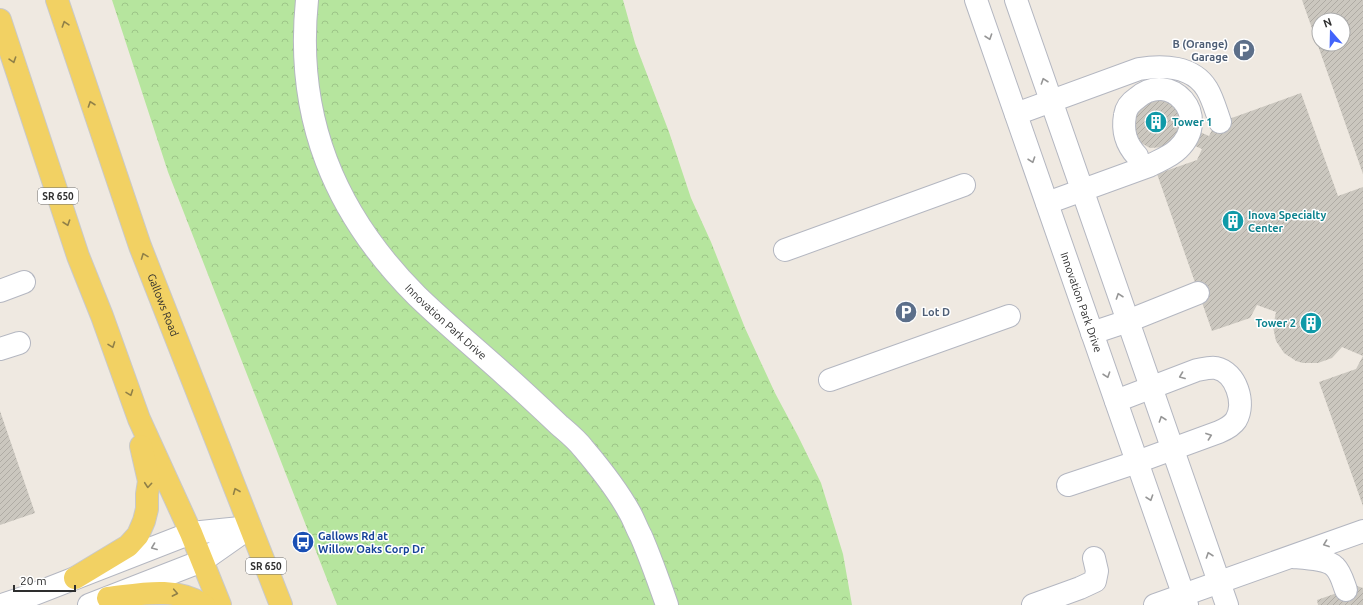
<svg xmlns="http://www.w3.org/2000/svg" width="1363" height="605" font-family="Ubuntu,sans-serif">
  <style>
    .forest { fill: url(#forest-crowns) }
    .building { fill: url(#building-hatch); fill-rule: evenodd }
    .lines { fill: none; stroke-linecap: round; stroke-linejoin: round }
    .minor-casing { stroke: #b4b7c1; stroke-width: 24 }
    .major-casing { stroke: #c9c9c9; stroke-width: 24 }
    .minor { stroke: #fff; stroke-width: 22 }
    .major { stroke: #f2d163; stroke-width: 22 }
    .oneway { stroke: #908048 }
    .oneway2 { stroke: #969696 }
    .labels { text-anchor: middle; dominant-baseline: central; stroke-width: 3; stroke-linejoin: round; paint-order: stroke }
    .shield { fill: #fff; stroke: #6d6d6d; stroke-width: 1 }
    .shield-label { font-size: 10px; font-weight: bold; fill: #2e2e2e }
    .service-label { font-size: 11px; font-weight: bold; fill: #4e5e75; stroke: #fff; text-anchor: end }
    .culture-label { font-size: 11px; font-weight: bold; fill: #0d838f; stroke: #fff; text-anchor: start }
    .street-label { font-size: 11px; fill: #2e2e2e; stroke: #fff }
    .transit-label { font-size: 11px; font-weight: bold; fill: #164399; stroke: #fff; text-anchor: start }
  </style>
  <defs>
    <pattern id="forest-crowns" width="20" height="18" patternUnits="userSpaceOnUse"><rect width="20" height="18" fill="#b6e59e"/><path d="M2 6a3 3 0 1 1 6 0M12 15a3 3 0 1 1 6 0" fill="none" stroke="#9dc588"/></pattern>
    <pattern id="building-hatch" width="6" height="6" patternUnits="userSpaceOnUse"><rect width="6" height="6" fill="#cbc7bf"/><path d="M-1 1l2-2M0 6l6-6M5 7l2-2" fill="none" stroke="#afaba4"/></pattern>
  </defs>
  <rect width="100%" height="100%" fill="#efe9e1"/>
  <path class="forest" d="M112,0H623L635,43L669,132L691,198L711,242L745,328L775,393L798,436L821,483L843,554L852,605H337L168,172Z"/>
  <g class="building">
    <path d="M1302,0H1363V174ZM1319,20H1343V44H1319Z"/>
    <path d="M1301,93L1338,196L1363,187V506L1319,382L1356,369L1363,356L1342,347L1332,358L1318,363H1303L1296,361L1284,353L1276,341L1273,327L1276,312L1257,305L1250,318L1212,331L1157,174L1197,160L1202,149L1177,138L1165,147L1150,148L1141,143L1134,135L1133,111L1153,97L1176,105L1182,124L1209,136L1215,124Z"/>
    <path d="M0,411L35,513L0,525Z"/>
    <path d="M1357,586L1363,588V605H1318L1317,600Z"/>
  </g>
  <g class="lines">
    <g class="minor-casing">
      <g id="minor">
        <path id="s1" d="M307,0C295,117 334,213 417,296C445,323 476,349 505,375C523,391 541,408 559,425C567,432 576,439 583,448C600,468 617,489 630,513C634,520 637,529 641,536C651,559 659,582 667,605"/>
        <path id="s2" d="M976,0L1187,605"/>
        <path d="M1016,0L1227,605"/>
        <path d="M1016,114L1139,69C1163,65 1193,66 1207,89C1213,99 1216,111 1220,122"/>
        <path d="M1047,203L1149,166C1158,161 1170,157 1178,149C1213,116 1170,69 1137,98C1131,102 1126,108 1125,115C1122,132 1126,144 1137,156"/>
        <path d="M785,250L964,185"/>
        <path d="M0,291L24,282"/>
        <path d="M1092,333L1128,321L1198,293"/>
        <path d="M0,349L19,343"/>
        <path d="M830,380L1009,316"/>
        <path d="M1068,485L1137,462L1219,432C1226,429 1232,426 1236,420C1246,403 1236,372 1216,368C1210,367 1203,369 1197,370L1116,401"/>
        <path d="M1293,557C1304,558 1328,559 1335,567C1341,573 1343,582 1346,590"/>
        <path d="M2,605L32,595L191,533L250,527"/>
        <path d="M89,605L202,561L249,528"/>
        <path d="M1033,605L1080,588L1095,581L1097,571L1094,558"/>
        <path d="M1155,605L1363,531"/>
      </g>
    </g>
    <g class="major-casing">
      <g id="major">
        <path id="s3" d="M57,0L140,246L281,605"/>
        <path d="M0,20L78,256L102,316L139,419L191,533L220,605"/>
        <path d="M75,578L128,546L138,535L144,521L147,509V494L149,481L141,446"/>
        <path d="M108,598C142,594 174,586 204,605"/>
      </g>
    </g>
    <use href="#minor" class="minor"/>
    <use href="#major" class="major"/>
  </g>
  <defs><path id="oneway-chevron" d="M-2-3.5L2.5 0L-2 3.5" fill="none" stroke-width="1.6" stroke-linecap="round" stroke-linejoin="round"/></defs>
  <g class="oneway">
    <use href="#oneway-chevron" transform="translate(65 24) rotate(-108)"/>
    <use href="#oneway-chevron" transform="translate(13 60) rotate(72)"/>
    <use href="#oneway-chevron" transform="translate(91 104) rotate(-109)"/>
    <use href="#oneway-chevron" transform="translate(67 223) rotate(71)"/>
    <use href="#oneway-chevron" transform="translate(144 256) rotate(-111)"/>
    <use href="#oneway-chevron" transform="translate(112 345) rotate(70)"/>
    <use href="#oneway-chevron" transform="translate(130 393) rotate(70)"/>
    <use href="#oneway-chevron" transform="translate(148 485) rotate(95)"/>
    <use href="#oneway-chevron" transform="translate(236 491) rotate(-112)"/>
    <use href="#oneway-chevron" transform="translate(175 593) rotate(11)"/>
  </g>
  <g class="oneway2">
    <use href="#oneway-chevron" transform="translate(989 37) rotate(71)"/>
    <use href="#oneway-chevron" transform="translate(1044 81) rotate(-109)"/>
    <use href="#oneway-chevron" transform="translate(1032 160) rotate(71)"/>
    <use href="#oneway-chevron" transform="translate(1119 296) rotate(-109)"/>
    <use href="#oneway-chevron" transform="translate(1107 375) rotate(71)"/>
    <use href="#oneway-chevron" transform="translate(1182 376) rotate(159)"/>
    <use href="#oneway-chevron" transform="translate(1162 419) rotate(-109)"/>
    <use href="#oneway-chevron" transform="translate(1209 436) rotate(-20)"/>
    <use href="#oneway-chevron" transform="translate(1150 498) rotate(71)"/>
    <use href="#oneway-chevron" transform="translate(1326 544) rotate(160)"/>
    <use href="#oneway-chevron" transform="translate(154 547) rotate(159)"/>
    <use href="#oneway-chevron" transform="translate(1209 555) rotate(-109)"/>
  </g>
  <defs>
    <g id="parking-disc" transform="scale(1.15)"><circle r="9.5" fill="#5c6f8a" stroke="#fff"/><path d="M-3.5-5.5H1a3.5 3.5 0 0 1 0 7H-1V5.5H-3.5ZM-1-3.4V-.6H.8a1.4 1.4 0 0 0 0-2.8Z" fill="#fff"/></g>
    <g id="building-disc" transform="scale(1.15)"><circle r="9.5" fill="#0f9aa8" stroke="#fff"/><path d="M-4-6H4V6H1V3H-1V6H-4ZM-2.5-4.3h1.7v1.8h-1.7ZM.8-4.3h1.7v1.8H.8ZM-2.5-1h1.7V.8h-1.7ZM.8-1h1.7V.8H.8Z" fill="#fff"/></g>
    <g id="bus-disc" transform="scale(1.15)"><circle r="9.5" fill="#1a4fb4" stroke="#fff"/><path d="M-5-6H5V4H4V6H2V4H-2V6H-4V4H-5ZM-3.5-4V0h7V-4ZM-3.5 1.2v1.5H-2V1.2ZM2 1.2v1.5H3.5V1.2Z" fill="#fff"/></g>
  </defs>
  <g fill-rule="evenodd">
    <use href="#parking-disc" x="1244" y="50"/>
    <use href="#building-disc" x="1156" y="122"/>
    <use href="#building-disc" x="1233" y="221"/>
    <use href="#parking-disc" x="906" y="312"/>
    <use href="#building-disc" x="1311" y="323"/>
    <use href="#bus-disc" x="303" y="542"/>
  </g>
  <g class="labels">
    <g class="shield">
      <rect x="38" y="188" width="40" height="16" rx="3"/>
      <rect x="246" y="558" width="40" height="16" rx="3"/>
    </g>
    <g class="shield-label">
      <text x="58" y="196">SR 650</text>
      <text x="266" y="566">SR 650</text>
    </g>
    <g class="service-label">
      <text x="1228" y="44">B (Orange)<tspan x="1228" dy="13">Garage</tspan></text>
      <text x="922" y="312" text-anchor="start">Lot D</text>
    </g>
    <g class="culture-label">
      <text x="1172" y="122">Tower 1</text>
      <text x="1248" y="215">Inova Specialty<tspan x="1248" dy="13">Center</tspan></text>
      <text x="1296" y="323" text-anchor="end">Tower 2</text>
    </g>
    <g class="street-label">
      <text stroke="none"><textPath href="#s2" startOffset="320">Innovation Park Drive</textPath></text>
      <text stroke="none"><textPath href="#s3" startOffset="323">Gallows Road</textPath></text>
      <text stroke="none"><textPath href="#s1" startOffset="366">Innovation Park Drive</textPath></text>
    </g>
    <g class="transit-label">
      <text x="318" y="536">Gallows Rd at<tspan x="318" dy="13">Willow Oaks Corp Dr</tspan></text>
    </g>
  </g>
  <g transform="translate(1331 32) rotate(340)"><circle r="19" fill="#ffffff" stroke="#ababab"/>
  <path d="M0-3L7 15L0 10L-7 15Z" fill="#4264fb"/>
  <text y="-6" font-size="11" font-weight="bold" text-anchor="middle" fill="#2e2e2e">N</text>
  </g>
  <path d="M14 585v6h61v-6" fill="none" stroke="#2e2e2e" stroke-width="2"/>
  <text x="20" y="585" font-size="12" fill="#2e2e2e" stroke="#ffffff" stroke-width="3" paint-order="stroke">20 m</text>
</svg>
